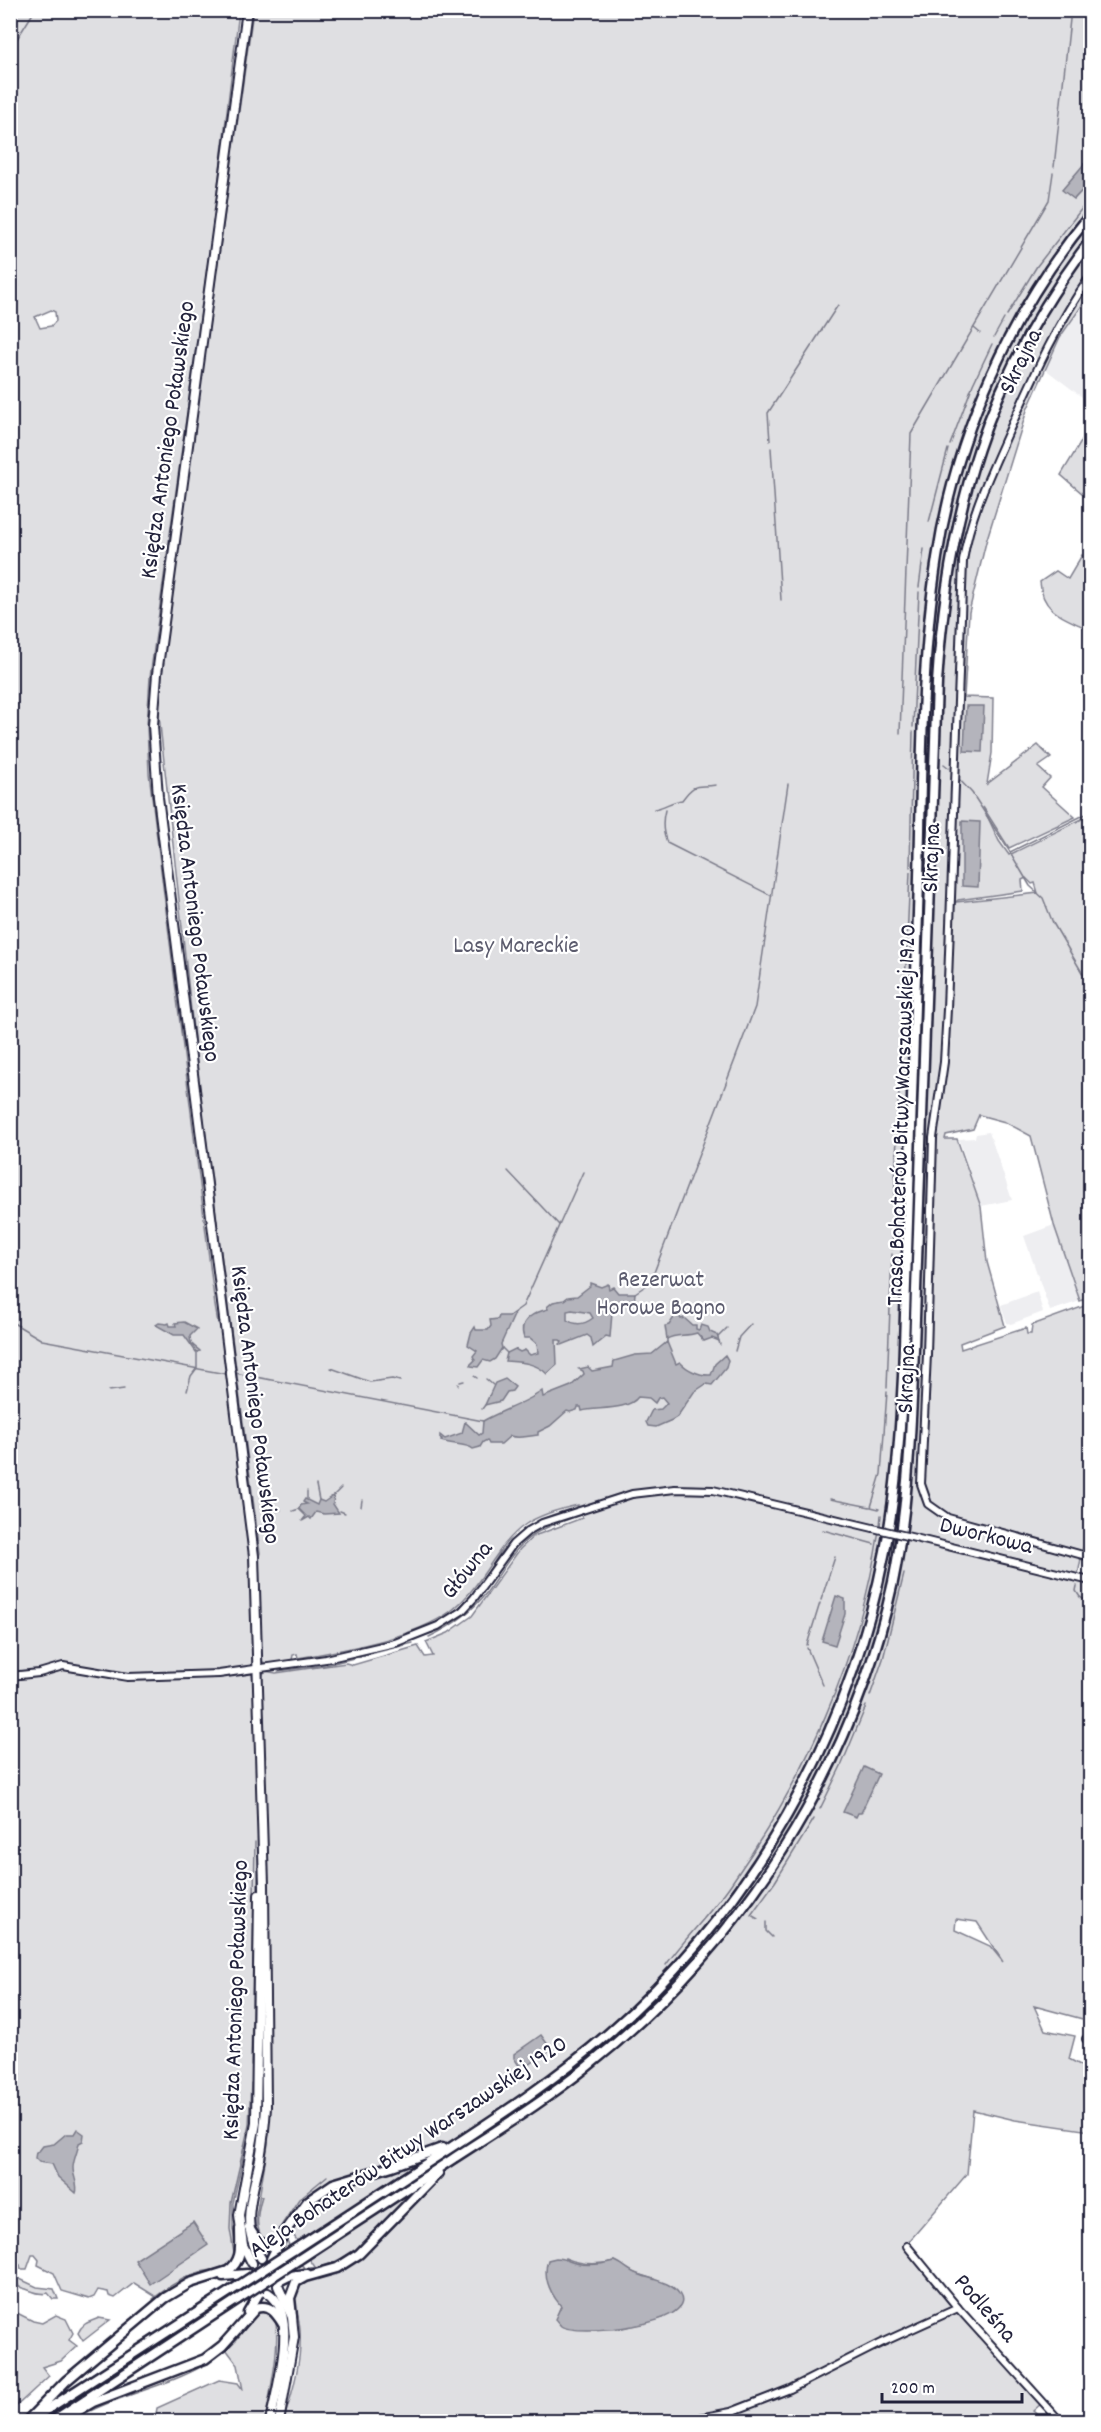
<svg xmlns="http://www.w3.org/2000/svg" width="1101" height="2432" font-family="Dekko,sans-serif">
  <style>
    .built { fill: #eeeef1 }
    .green { fill: #dfdfe2; stroke: #80808e; stroke-width: 1.5; fill-rule: evenodd }
    .water { fill: #b4b4bc; stroke: #7a7a88; stroke-width: 1.5; fill-rule: evenodd }
    .lines { fill: none; stroke-linecap: round; stroke-linejoin: round }
    .stream { stroke: #7a7a88; stroke-width: 1.5 }
    .minor-casing { stroke: #22223b; stroke-width: 10 }
    .major-casing { stroke: #22223b; stroke-width: 12 }
    .highway-casing { stroke: #22223b; stroke-width: 13 }
    .minor { stroke: #fff; stroke-width: 6 }
    .major { stroke: #fff; stroke-width: 8 }
    .highway { stroke: #fff; stroke-width: 8 }
    .minor-bridge-casing { stroke: #22223b; stroke-width: 10; stroke-linecap: butt }
    .highway-bridge-casing { stroke: #22223b; stroke-width: 13; stroke-linecap: butt }
    .minor-bridge { stroke: #fff; stroke-width: 6 }
    .highway-bridge { stroke: #fff; stroke-width: 8 }
    .labels { text-anchor: middle; dominant-baseline: central; stroke-width: 4.5; stroke-linejoin: round; paint-order: stroke }
    .street-label { font-size: 24px; fill: #22223b; stroke: #fff }
    .park-label { font-size: 24px; fill: #5b5b6d; stroke: #fff }
  </style>
  <rect width="100%" height="100%" fill="#fff"/>
  <filter id="ink" filterUnits="userSpaceOnUse"><feTurbulence type="fractalNoise" baseFrequency=".0167" numOctaves="2"/><feDisplacementMap in="SourceGraphic" scale="12" xChannelSelector="R" yChannelSelector="G"/><feConvolveMatrix kernelMatrix="1 2 1 2 8 2 1 2 1" color-interpolation-filters="sRGB"/></filter>
  <g filter="url(#ink)">
    <g class="built">
      <path d="M1090,289V403L1045,369L1060,337Z"/>
      <path d="M989,1132L1012,1200L981,1206L959,1139L975,1138L976,1134Z"/>
      <path d="M1054,1225L1080,1301L1050,1311L1024,1236Z"/>
      <path d="M1037,1292L1043,1312L1011,1324L1007,1323L1001,1305Z"/>
    </g>
    <g class="green">
      <path d="M11,11H239L214,219L150,677L147,726L149,773L215,1306L218,1323L222,1326L247,1519L251,1568L253,1658L252,1665L250,1666V1672L253,1676L254,1694L259,1841L252,2117L233,2203V2229L237,2253L233,2263L221,2270L186,2280L158,2298L134,2283L115,2298L109,2296L108,2292L98,2290L94,2297L89,2299L62,2291L54,2273L38,2265L39,2260L35,2255H32L27,2269H21L20,2265L11,2263L10,2091H16L20,2072L10,2070L11,283L18,285L11,274ZM51,310L55,312L56,321L51,326L40,328L35,317Z"/>
      <path d="M253,11H1087L1090,21V169L1084,164L1074,199L1090,182V294L1060,337L1027,410L986,542L969,612L964,697L993,698L992,753L987,784L1038,745L1051,758L1038,767L1050,778L1042,787L1075,817L1009,848L983,807L999,841L1009,855L1090,815V1297L1080,1301L1054,1225L1031,1136L1005,1122L979,1115L973,1129L946,1135L945,1139H957L981,1207L987,1262L1005,1326L960,1343L961,1349L1026,1328L1027,1334H1031L1032,1325L1090,1304V1555L1083,1548L1077,1580L1090,1584V2021L1034,2006L1045,2030L1075,2036L1069,2059C1085,2068 1090,2067 1090,2087L1084,2094L1090,2107V2131L1015,2120L973,2110L967,2174L905,2246L1042,2403L1033,2411L1044,2421H283C293,2393 302,2360 300,2330C299,2312 287,2296 303,2282L344,2268L363,2256L410,2202C371,2238 343,2272 286,2272L282,2264L276,2257C289,2231 305,2203 332,2188C349,2179 369,2174 386,2168C348,2175 316,2182 291,2214C284,2223 281,2234 272,2241H262L256,2234V2217L268,2144L271,2103L261,1677L265,1671L276,1673L346,1663L353,1665L418,1646L425,1657L433,1656L426,1642L448,1633L472,1616L520,1549L534,1536L582,1518L578,1508C548,1516 521,1527 502,1554C489,1573 478,1593 461,1608C425,1640 348,1653 302,1660C350,1651 420,1640 458,1608C477,1593 487,1572 500,1553C520,1526 547,1515 578,1507V1505C560,1509 541,1514 526,1524C494,1546 483,1587 451,1611C414,1638 344,1650 298,1658L297,1654L293,1655L292,1660C284,1664 269,1666 261,1661L258,1560L260,1553L199,1084L157,697ZM1026,878L1032,884L1035,883L1038,893L956,902L958,900L1023,891L1022,880ZM956,1919L977,1922L1003,1962L990,1946L955,1930ZM292,2233L315,2267L306,2269C298,2263 290,2250 287,2240ZM565,2258C581,2265 599,2265 615,2261L636,2274L654,2279L663,2318L619,2329L596,2328L556,2319L561,2306Z"/>
      <path d="M1090,427V500L1061,475Z"/>
      <path d="M1082,555L1090,562V630C1067,618 1042,614 1040,582L1056,571L1068,579Z"/>
      <path d="M260,2081C264,2101 262,2130 258,2150C252,2184 239,2216 252,2250L249,2252L242,2215L257,2136Z"/>
      <path d="M11,2275L37,2287L54,2289L58,2299H53L48,2293C39,2296 29,2289 19,2287L17,2283L11,2281Z"/>
      <path d="M10,2298L13,2300V2311L33,2321L42,2323L56,2315L66,2319L73,2333L69,2340L77,2346L61,2361L42,2367L49,2376L11,2411Z"/>
      <path d="M256,2311H266L275,2317C281,2347 270,2391 265,2421L135,2422L156,2414L157,2408L219,2380L238,2383L243,2390L238,2365L226,2349L237,2339Z"/>
      <path d="M99,2318L110,2320L83,2341L78,2333C83,2322 90,2322 99,2318Z"/>
    </g>
    <g class="water">
      <path d="M1084,164L1090,169V182L1074,199L1062,190Z"/>
      <path d="M966,706H984L982,752L964,751Z"/>
      <path d="M962,821L980,822L978,887L962,886Z"/>
      <path d="M590,1283L601,1287L608,1284L609,1289L613,1287L618,1293H635L634,1303H623L612,1313L610,1337L606,1336L593,1347L591,1338L587,1335L562,1345L560,1344L562,1342L560,1340H556L557,1365L547,1374C536,1362 518,1362 505,1361L507,1353L515,1349L520,1352L525,1350L530,1355L538,1353L537,1344L530,1338H524C517,1320 535,1312 548,1309L547,1307L553,1302L564,1300L568,1297L577,1296L590,1286ZM572,1310L590,1313L593,1318C585,1324 576,1326 567,1320V1311Z"/>
      <path d="M516,1311L501,1344L502,1348L495,1359L490,1362L483,1360L478,1367L471,1366L470,1365L475,1360L473,1356L477,1351L468,1345L471,1333L475,1327L476,1330H488L491,1326L490,1320L498,1319L499,1316H509Z"/>
      <path d="M677,1313L681,1319L684,1318L692,1325H696V1329L699,1330L701,1325L708,1327L710,1332L717,1335L719,1341L712,1338L704,1341L697,1333C685,1337 676,1333 667,1339L665,1326L669,1325Z"/>
      <path d="M184,1322L197,1329L190,1336C190,1347 197,1347 200,1351L196,1352L184,1335H174L156,1325L159,1323L167,1324L169,1323L170,1326H176L175,1323Z"/>
      <path d="M667,1342L676,1364L680,1362C686,1369 699,1376 711,1375L715,1364L725,1355L728,1360L726,1368L712,1385L706,1384L694,1392L677,1417L672,1420L656,1427L648,1426L646,1422L652,1410L661,1409L667,1403L662,1397L658,1398L655,1403L649,1398L638,1397C628,1411 596,1407 582,1411L581,1407H578L577,1410L570,1412L567,1411L550,1426L538,1432V1435C530,1436 518,1439 510,1436L501,1444H489L487,1440L483,1442L480,1447L473,1449C467,1443 451,1445 441,1441L442,1439L440,1438V1435L445,1439L462,1433L465,1422L479,1435L482,1433L483,1421C500,1411 524,1404 542,1391L543,1397L571,1386L584,1374L583,1371L579,1369L588,1367L592,1371L613,1367L614,1361L635,1355L652,1354Z"/>
      <path d="M505,1379L515,1387L512,1391L507,1392L501,1401L485,1405L495,1383Z"/>
      <path d="M334,1495L333,1504L339,1513L324,1514L316,1512L311,1519L309,1517L302,1521L306,1516L299,1509L301,1505L307,1504L303,1502L305,1499L317,1505L319,1500L324,1502Z"/>
      <path d="M836,1596L845,1599V1614L835,1645L822,1641Z"/>
      <path d="M864,1767L879,1774L861,1813H858L856,1817L843,1812Z"/>
      <path d="M541,2035L551,2049L522,2070L514,2058V2054Z"/>
      <path d="M77,2129L84,2134L83,2141L79,2143C78,2151 73,2160 73,2168C73,2177 79,2185 76,2193L58,2177L52,2164L39,2162L35,2158L36,2152L39,2151L43,2146L54,2144L66,2134H74Z"/>
      <path d="M193,2222L208,2245L150,2284L135,2260Z"/>
      <path d="M556,2258C563,2258 568,2261 575,2263C588,2266 603,2264 615,2261C623,2264 627,2270 635,2273C648,2279 672,2281 680,2295C698,2325 576,2337 561,2326C560,2325 556,2320 555,2319L561,2306C550,2293 542,2278 548,2260Z"/>
    </g>
    <g class="lines">
      <g class="stream">
        <path d="M10,50L35,10"/>
        <path d="M1054,167L1071,10"/>
        <path d="M1007,315L1037,266L1090,198"/>
        <path d="M974,328L980,333"/>
        <path d="M994,337L1004,319"/>
        <path d="M770,441L768,413L838,305"/>
        <path d="M950,445L973,384L992,344"/>
        <path d="M771,448L781,600"/>
        <path d="M929,522L948,449"/>
        <path d="M919,587L924,549"/>
        <path d="M913,727L919,592"/>
        <path d="M900,733L911,434L1049,200L1053,173"/>
        <path d="M944,764L949,768"/>
        <path d="M957,777L972,793L1010,852L1090,812"/>
        <path d="M654,809C665,807 672,801 682,800C696,781 696,788 716,785"/>
        <path d="M665,810C662,821 662,831 667,843L772,896"/>
        <path d="M1010,852L1030,886L1043,898L1053,923L1090,986"/>
        <path d="M910,867L913,732"/>
        <path d="M905,986L910,872"/>
        <path d="M898,1110L904,992"/>
        <path d="M508,1171L559,1225"/>
        <path d="M892,1249L898,1115"/>
        <path d="M635,1293L650,1283L755,1007L788,784"/>
        <path d="M516,1311L523,1306L583,1172"/>
        <path d="M10,1321L42,1340L226,1374"/>
        <path d="M718,1337L727,1328"/>
        <path d="M719,1341L720,1345"/>
        <path d="M667,1342V1339"/>
        <path d="M502,1348L507,1353"/>
        <path d="M735,1351L739,1337L751,1324"/>
        <path d="M331,1368L370,1382L392,1379L400,1381"/>
        <path d="M235,1373L483,1421"/>
        <path d="M474,1376L477,1378"/>
        <path d="M486,1379L493,1385"/>
        <path d="M460,1382L464,1381"/>
        <path d="M458,1385V1384"/>
        <path d="M887,1388L892,1254"/>
        <path d="M109,1391L124,1389"/>
        <path d="M187,1391L191,1376L197,1368V1352"/>
        <path d="M482,1409L485,1405"/>
        <path d="M316,1485L319,1500"/>
        <path d="M307,1491V1499"/>
        <path d="M334,1495L341,1488"/>
        <path d="M830,1499L870,1507"/>
        <path d="M361,1507L362,1500"/>
        <path d="M879,1509L871,1507L881,1474L887,1392"/>
        <path d="M276,1511L281,1510"/>
        <path d="M293,1511L299,1509"/>
        <path d="M340,1511L345,1513"/>
        <path d="M880,1526L881,1515"/>
        <path d="M823,1530L874,1544"/>
        <path d="M1085,1552L1090,1534"/>
        <path d="M1077,1586L1076,1591L1080,1597L1090,1603"/>
        <path d="M821,1600L835,1557"/>
        <path d="M429,1637C452,1626 471,1613 487,1592C501,1573 513,1548 533,1535C547,1525 565,1521 580,1515"/>
        <path d="M807,1645L820,1603"/>
        <path d="M807,1648L823,1685"/>
        <path d="M278,1671L326,1665L413,1643"/>
        <path d="M870,1696L883,1659L904,1574"/>
        <path d="M820,1809L842,1764L866,1706"/>
        <path d="M758,1919L751,1915L775,1882L814,1819"/>
        <path d="M766,1922V1931L772,1937"/>
        <path d="M666,1965C685,1938 711,1913 731,1884C805,1779 860,1658 879,1530"/>
        <path d="M251,2065L255,1842"/>
        <path d="M260,2196H262C258,2209 254,2228 263,2239"/>
        <path d="M267,2240L273,2238L299,2199L327,2176"/>
        <path d="M234,2253L230,2229L231,2203L249,2125L251,2083"/>
        <path d="M153,2299C166,2289 178,2280 194,2274C207,2269 225,2272 233,2258"/>
        <path d="M238,2322L245,2311"/>
        <path d="M198,2357L207,2352"/>
        <path d="M119,2387L146,2377"/>
        <path d="M70,2422C134,2382 210,2388 252,2318"/>
      </g>
      <g class="minor-casing">
        <g id="minor">
          <path d="M1090,277C1056,325 1033,378 1009,431C990,474 970,515 963,561L947,1009L944,1062L933,1138L927,1354L921,1484L928,1504L948,1518L1090,1557"/>
          <path d="M915,1538L1090,1581"/>
          <path d="M10,1676L39,1673L63,1666L128,1677L219,1674L326,1659L395,1643L438,1626L462,1611L474,1598L513,1544L528,1531L542,1523L632,1494L675,1489L713,1490L873,1528"/>
          <path d="M1086,2039L1090,2040"/>
          <path d="M907,2246L958,2308L1061,2422"/>
          <path d="M678,2422L731,2412L790,2389L881,2343L958,2308"/>
        </g>
      </g>
      <g class="major-casing">
        <g id="major">
          <path d="M247,10L157,674L153,725L158,797L254,1556L264,1885L266,2107C265,2124 263,2141 260,2159C253,2192 239,2228 261,2258"/>
          <path d="M252,2263L243,2245L239,2215L256,2123L259,1895"/>
          <path d="M278,2286L292,2317L294,2337L279,2422"/>
          <path d="M268,2293C300,2313 276,2391 270,2422"/>
        </g>
      </g>
      <g class="highway-casing">
        <g id="highway">
          <path d="M249,2228L258,2242L271,2246L277,2242L308,2201L333,2184L392,2166L442,2148"/>
          <path d="M292,2251C342,2218 393,2185 444,2152C501,2115 557,2078 609,2033C752,1909 849,1736 885,1551C896,1493 900,1435 903,1376C908,1222 913,1067 918,913C922,795 919,674 937,558C956,433 1010,312 1090,215"/>
          <path d="M271,2259L281,2239"/>
          <path d="M298,2260C349,2227 400,2193 451,2160C497,2130 545,2101 588,2066C742,1944 851,1774 893,1582C907,1514 910,1445 913,1377L937,683C948,512 986,378 1090,241"/>
          <path d="M223,2276L247,2274"/>
          <path d="M281,2280L289,2276L307,2274"/>
          <path d="M248,2312L259,2293"/>
          <path d="M292,2317L290,2298L296,2282L305,2277L337,2268L359,2254L438,2173"/>
          <path d="M34,2418L232,2290"/>
          <path d="M26,2422L66,2381L165,2298L190,2283L228,2271C243,2260 240,2246 240,2229"/>
          <path d="M51,2422L238,2299"/>
          <path d="M59,2422L93,2402L205,2359L222,2346L256,2308C270,2304 276,2313 283,2324"/>
        </g>
      </g>
      <use href="#minor" class="minor"/>
      <use href="#major" class="major"/>
      <use href="#highway" class="highway"/>
      <g class="minor-bridge-casing">
        <path id="minor-bridge" d="M873,1528L915,1538"/>
      </g>
      <g class="highway-bridge-casing">
        <g id="highway-bridge">
          <path d="M232,2290L292,2251"/>
          <path d="M238,2299L298,2260"/>
        </g>
      </g>
      <use href="#minor-bridge" class="minor-bridge"/>
      <use href="#highway-bridge" class="highway-bridge"/>
    </g>
  </g>
  <g class="labels">
    <g class="street-label">
      <text transform="translate(1022 362) rotate(-64)">Skrajna</text>
      <text transform="translate(169 440) rotate(-82)">Księdza Antoniego Poławskiego</text>
      <text transform="translate(933 858) rotate(-88)">Skrajna</text>
      <text transform="translate(194 923) rotate(83)">Księdza Antoniego Poławskiego</text>
      <text transform="translate(903 1115) rotate(-88)">Trasa Bohaterów Bitwy Warszawskiej 1920</text>
      <text transform="translate(908 1379) rotate(-88)">Skrajna</text>
      <text transform="translate(254 1405) rotate(83)">Księdza Antoniego Poławskiego</text>
      <text transform="translate(986 1537) rotate(14)">Dworkowa</text>
      <text transform="translate(468 1571) rotate(-51)">Główna</text>
      <text transform="translate(237 2000) rotate(-88)">Księdza Antoniego Poławskiego</text>
      <text transform="translate(409 2148) rotate(-34)">Aleja Bohaterów Bitwy Warszawskiej 1920</text>
      <text transform="translate(984 2309) rotate(49)">Podleśna</text>
    </g>
    <g class="park-label">
      <text x="516" y="947">Lasy Mareckie</text>
      <text x="661" y="1281">Rezerwat<tspan x="661" dy="28">Horowe Bagno</tspan></text>
    </g>
  </g>
  <rect width="1101" height="2432" fill="none" stroke="#fff" stroke-width="36"/>
  <rect x="18" y="18" width="1065" height="2396" fill="none" stroke="#22223b" stroke-width="2" filter="url(#ink)"/>
  <path d="M882 2393v9h140v-9" fill="none" stroke="#22223b" stroke-width="3"/>
  <text x="891" y="2393" font-size="18" fill="#22223b" stroke="#ffffff" stroke-width="4.5" paint-order="stroke">200 m</text>
</svg>
